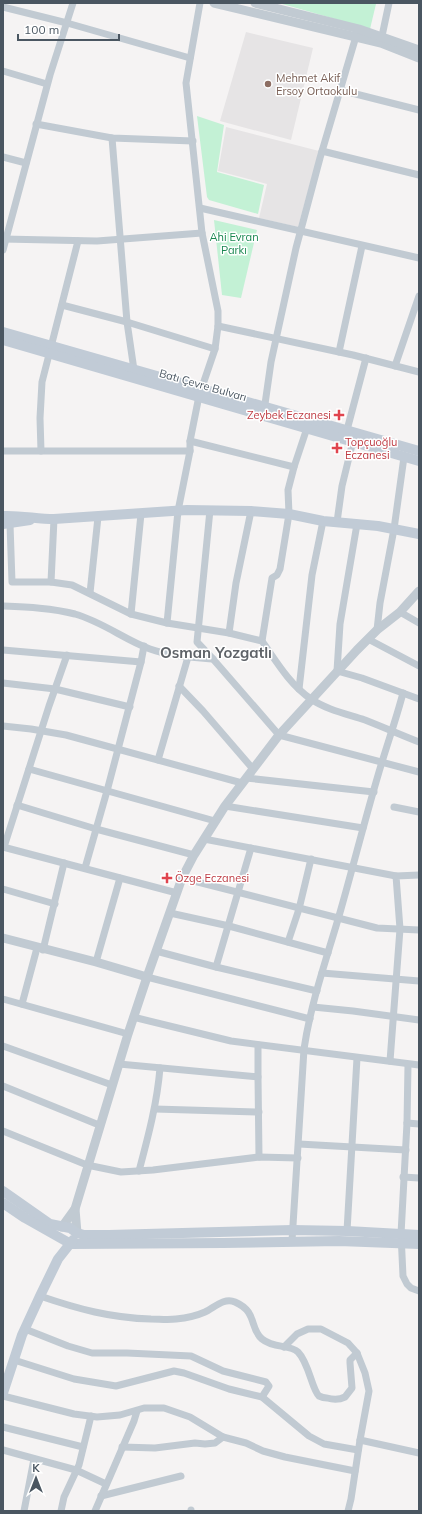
<svg xmlns="http://www.w3.org/2000/svg" width="422" height="1514" font-family="Mulish,sans-serif">
  <style>
    .education { fill: #e6e4e5 }
    .green { fill: #c3f1d5 }
    .lines { fill: none; stroke-linecap: round; stroke-linejoin: round }
    .minor { stroke: #c1cad2; stroke-width: 7 }
    .tertiary { stroke: #c1cad2; stroke-width: 9 }
    .secondary { stroke: #c1cbd6; stroke-width: 10 }
    .education-dot { fill: #8d6e63; stroke: #fff; stroke-width: 1.5 }
    .health-dot { fill: #e0444e; stroke: #fff; stroke-width: 1.5 }
    .labels { text-anchor: middle; dominant-baseline: central; stroke-width: 3; stroke-linejoin: round; paint-order: stroke }
    .education-label { font-size: 11px; fill: #785e54; stroke: #fff; text-anchor: start }
    .park-label { font-size: 11px; fill: #17864f; stroke: #fff }
    .street-label { font-size: 11px; fill: #4a5661; stroke: #fff }
    .health-label { font-size: 11px; fill: #be3a42; stroke: #fff; text-anchor: start }
    .district-label { font-size: 15px; font-weight: bold; fill: #5f6368; stroke: #fff }
  </style>
  <rect width="100%" height="100%" fill="#f5f3f3"/>
  <g class="education">
    <path d="M246,32L313,48L291,140L220,121Z"/>
    <path d="M226,127L319,151L298,227L259,218L267,184L218,171Z"/>
  </g>
  <g class="green">
    <path d="M279,3H373L376,4L370,29Z"/>
    <path d="M197,116L224,125L217,172L264,185L258,214L209,200L207,197Z"/>
    <path d="M214,220L257,230L241,298L222,295Z"/>
  </g>
  <g class="lines">
    <g class="minor">
      <path d="M3,7L67,23L190,58"/>
      <path d="M382,36L389,3"/>
      <path d="M3,71L47,84"/>
      <path d="M340,90L419,110"/>
      <path d="M36,124L112,138L193,141"/>
      <path d="M112,138L127,322L134,370"/>
      <path d="M322,151L419,175"/>
      <path d="M3,157L26,163"/>
      <path d="M200,208L419,258"/>
      <path d="M3,239L97,241L202,233"/>
      <path d="M3,250L50,75L73,3"/>
      <path d="M62,305L127,322L215,349"/>
      <path d="M218,326L353,355L419,372"/>
      <path d="M339,352L362,246"/>
      <path d="M395,366L419,296"/>
      <path d="M264,411L271,362L296,248L320,158L357,33"/>
      <path d="M190,441L294,467"/>
      <path d="M3,451H190V441L199,396L215,349L218,326V311L202,233L186,83L200,3"/>
      <path d="M41,451L40,418L42,382L78,241"/>
      <path d="M210,510L197,642L213,659"/>
      <path d="M54,519L51,582L72,585L131,614L167,623L229,633L262,641C276,661 290,685 311,699C327,710 347,714 365,720C383,727 401,735 419,742"/>
      <path d="M337,522L342,486L353,441L347,430L366,358"/>
      <path d="M10,524L12,582H51"/>
      <path d="M357,524L340,624L337,671L362,678L419,699"/>
      <path d="M90,593L98,517"/>
      <path d="M3,606C27,607 52,608 75,614C103,622 125,640 150,649C170,656 192,657 213,659L279,735L419,772"/>
      <path d="M400,612L419,623"/>
      <path d="M131,614L141,514"/>
      <path d="M167,623L178,511L190,451"/>
      <path d="M377,630L380,603L394,529L404,457"/>
      <path d="M229,633L236,583L251,511"/>
      <path d="M368,639L419,666"/>
      <path d="M262,641L272,578L277,575L280,569L289,514L288,490L294,467L307,428L306,425"/>
      <path d="M3,650L141,662"/>
      <path d="M3,683L55,689L130,707"/>
      <path d="M179,686L203,711L253,769"/>
      <path d="M299,689L312,575L323,521"/>
      <path d="M3,726L31,729L66,735L242,783"/>
      <path d="M158,760L188,657"/>
      <path d="M29,769L215,821"/>
      <path d="M246,778L374,792"/>
      <path d="M17,805L96,829L194,855"/>
      <path d="M225,806L363,828"/>
      <path d="M394,807L419,812"/>
      <path d="M204,839L396,876"/>
      <path d="M3,847L177,893"/>
      <path d="M4,847L49,706L67,655"/>
      <path d="M251,848L216,967L317,991"/>
      <path d="M85,868L107,791L141,662L144,646"/>
      <path d="M182,878L377,928L419,930"/>
      <path d="M3,889L55,904"/>
      <path d="M170,913L229,926L328,953"/>
      <path d="M288,942L299,909L311,859"/>
      <path d="M43,950L64,863"/>
      <path d="M156,951L216,967"/>
      <path d="M96,962L120,878"/>
      <path d="M322,973L419,981"/>
      <path d="M147,977L310,1019"/>
      <path d="M3,999L128,1034"/>
      <path d="M22,1004L37,948"/>
      <path d="M313,1007L353,1011L419,1020"/>
      <path d="M133,1017L231,1041L419,1065"/>
      <path d="M3,1046L112,1085"/>
      <path d="M390,1061L400,929L396,876L419,875"/>
      <path d="M119,1064L258,1077V1045"/>
      <path d="M408,1065L407,1123L401,1234L403,1276L407,1284L411,1288L419,1291"/>
      <path d="M258,1077L259,1157"/>
      <path d="M3,1086L99,1125"/>
      <path d="M155,1109L259,1112"/>
      <path d="M407,1123L419,1124"/>
      <path d="M3,1131L87,1165L121,1172L153,1170L259,1157L298,1158"/>
      <path d="M299,1144L406,1150"/>
      <path d="M139,1171C148,1137 157,1104 160,1068"/>
      <path d="M403,1177L419,1178"/>
      <path d="M347,1231L357,1058"/>
      <path d="M292,1241L304,1049C311,1001 328,955 341,909C355,860 367,811 382,762C389,739 397,716 403,693"/>
      <path d="M40,1296C78,1309 111,1318 151,1319C159,1319 168,1320 176,1319C186,1318 196,1316 205,1312C214,1308 224,1297 235,1302C258,1312 249,1328 262,1339C274,1349 290,1344 298,1352C309,1363 312,1390 319,1396C321,1397 325,1398 327,1398C334,1400 339,1400 345,1397L352,1388L350,1363V1360L357,1353"/>
      <path d="M25,1329L68,1346L92,1353H127L191,1356L223,1371L266,1382L269,1386L262,1397"/>
      <path d="M284,1347L297,1334L308,1329H321L348,1343L357,1353L365,1373L369,1391L360,1440L351,1499L348,1511"/>
      <path d="M14,1360L74,1379L116,1386L174,1371L184,1373L229,1389L262,1397L309,1436L324,1444L358,1450"/>
      <path d="M3,1396L74,1414L97,1417L120,1415L144,1408H164L190,1417L223,1437"/>
      <path d="M3,1427L83,1447"/>
      <path d="M360,1440L419,1453"/>
      <path d="M122,1447L155,1448L195,1443L205,1444L215,1443L223,1437L246,1443L263,1451L285,1457L355,1471"/>
      <path d="M3,1450L76,1470L106,1484"/>
      <path d="M101,1496L181,1476"/>
      <path d="M24,1511L34,1459"/>
      <path d="M61,1511L64,1497L79,1465L91,1416"/>
      <path d="M95,1511L134,1421L137,1411"/>
      <path d="M191,1511V1510"/>
    </g>
    <g class="tertiary">
      <path d="M214,3L381,43L419,58"/>
      <path d="M255,3L359,29L419,50"/>
      <path d="M3,938L96,962L147,977"/>
      <path d="M75,1209L77,1233"/>
      <path d="M62,1227L75,1209L128,1034L147,977L182,878L194,855L225,806L279,735L357,650L377,630L400,612L419,591"/>
    </g>
    <g class="secondary">
      <path d="M3,332L419,451"/>
      <path d="M3,340L419,461"/>
      <path d="M3,516C20,515 37,519 54,519L187,510L251,511L289,514L323,521L378,526L419,534"/>
      <path d="M3,524L30,520"/>
      <path d="M3,1191L50,1224L70,1228L77,1233L84,1235H109L292,1230L347,1231L419,1235"/>
      <path d="M3,1203L25,1218L71,1244L223,1243L339,1241L419,1244"/>
      <path d="M3,1393L22,1335L40,1296L58,1259L73,1240"/>
    </g>
  </g>
  <circle class="education-dot" cx="268" cy="84" r="4"/>
  <g class="health-dot">
    <path d="M337 409h4v4h4v4h-4v4h-4v-4h-4v-4h4z"/>
    <path d="M335 442h4v4h4v4h-4v4h-4v-4h-4v-4h4z"/>
    <path d="M165 872h4v4h4v4h-4v4h-4v-4h-4v-4h4z"/>
  </g>
  <g class="labels">
    <g class="education-label">
      <text x="276" y="78">Mehmet Akif<tspan x="276" dy="13">Ersoy Ortaokulu</tspan></text>
    </g>
    <g class="park-label">
      <text x="234" y="237">Ahi Evran<tspan x="234" dy="13">Parkı</tspan></text>
    </g>
    <g class="street-label">
      <text transform="translate(203 385) rotate(16)">Batı Çevre Bulvarı</text>
    </g>
    <g class="health-label">
      <text x="331" y="415" text-anchor="end">Zeybek Eczanesi</text>
      <text x="345" y="442">Topçuoğlu<tspan x="345" dy="13">Eczanesi</tspan></text>
      <text x="175" y="878">Özge Eczanesi</text>
    </g>
    <g class="district-label">
      <text x="216" y="652">Osman Yozgatlı</text>
    </g>
  </g>
  <rect width="422" height="1514" fill="none" stroke="#4a5661" stroke-width="8"/>
  <g transform="translate(36 1478)" stroke="#ffffff" stroke-width="3" paint-order="stroke">
  <path d="M0-3L7 15L0 10L-7 15Z" fill="#4a5661"/>
  <text y="-6" font-size="11" font-weight="bold" text-anchor="middle" fill="#4a5661">K</text>
  </g>
  <path d="M18 34v6h101v-6" fill="none" stroke="#4a5661" stroke-width="2"/>
  <text x="24" y="34" font-size="12" fill="#4a5661" stroke="#ffffff" stroke-width="3" paint-order="stroke">100 m</text>
</svg>
